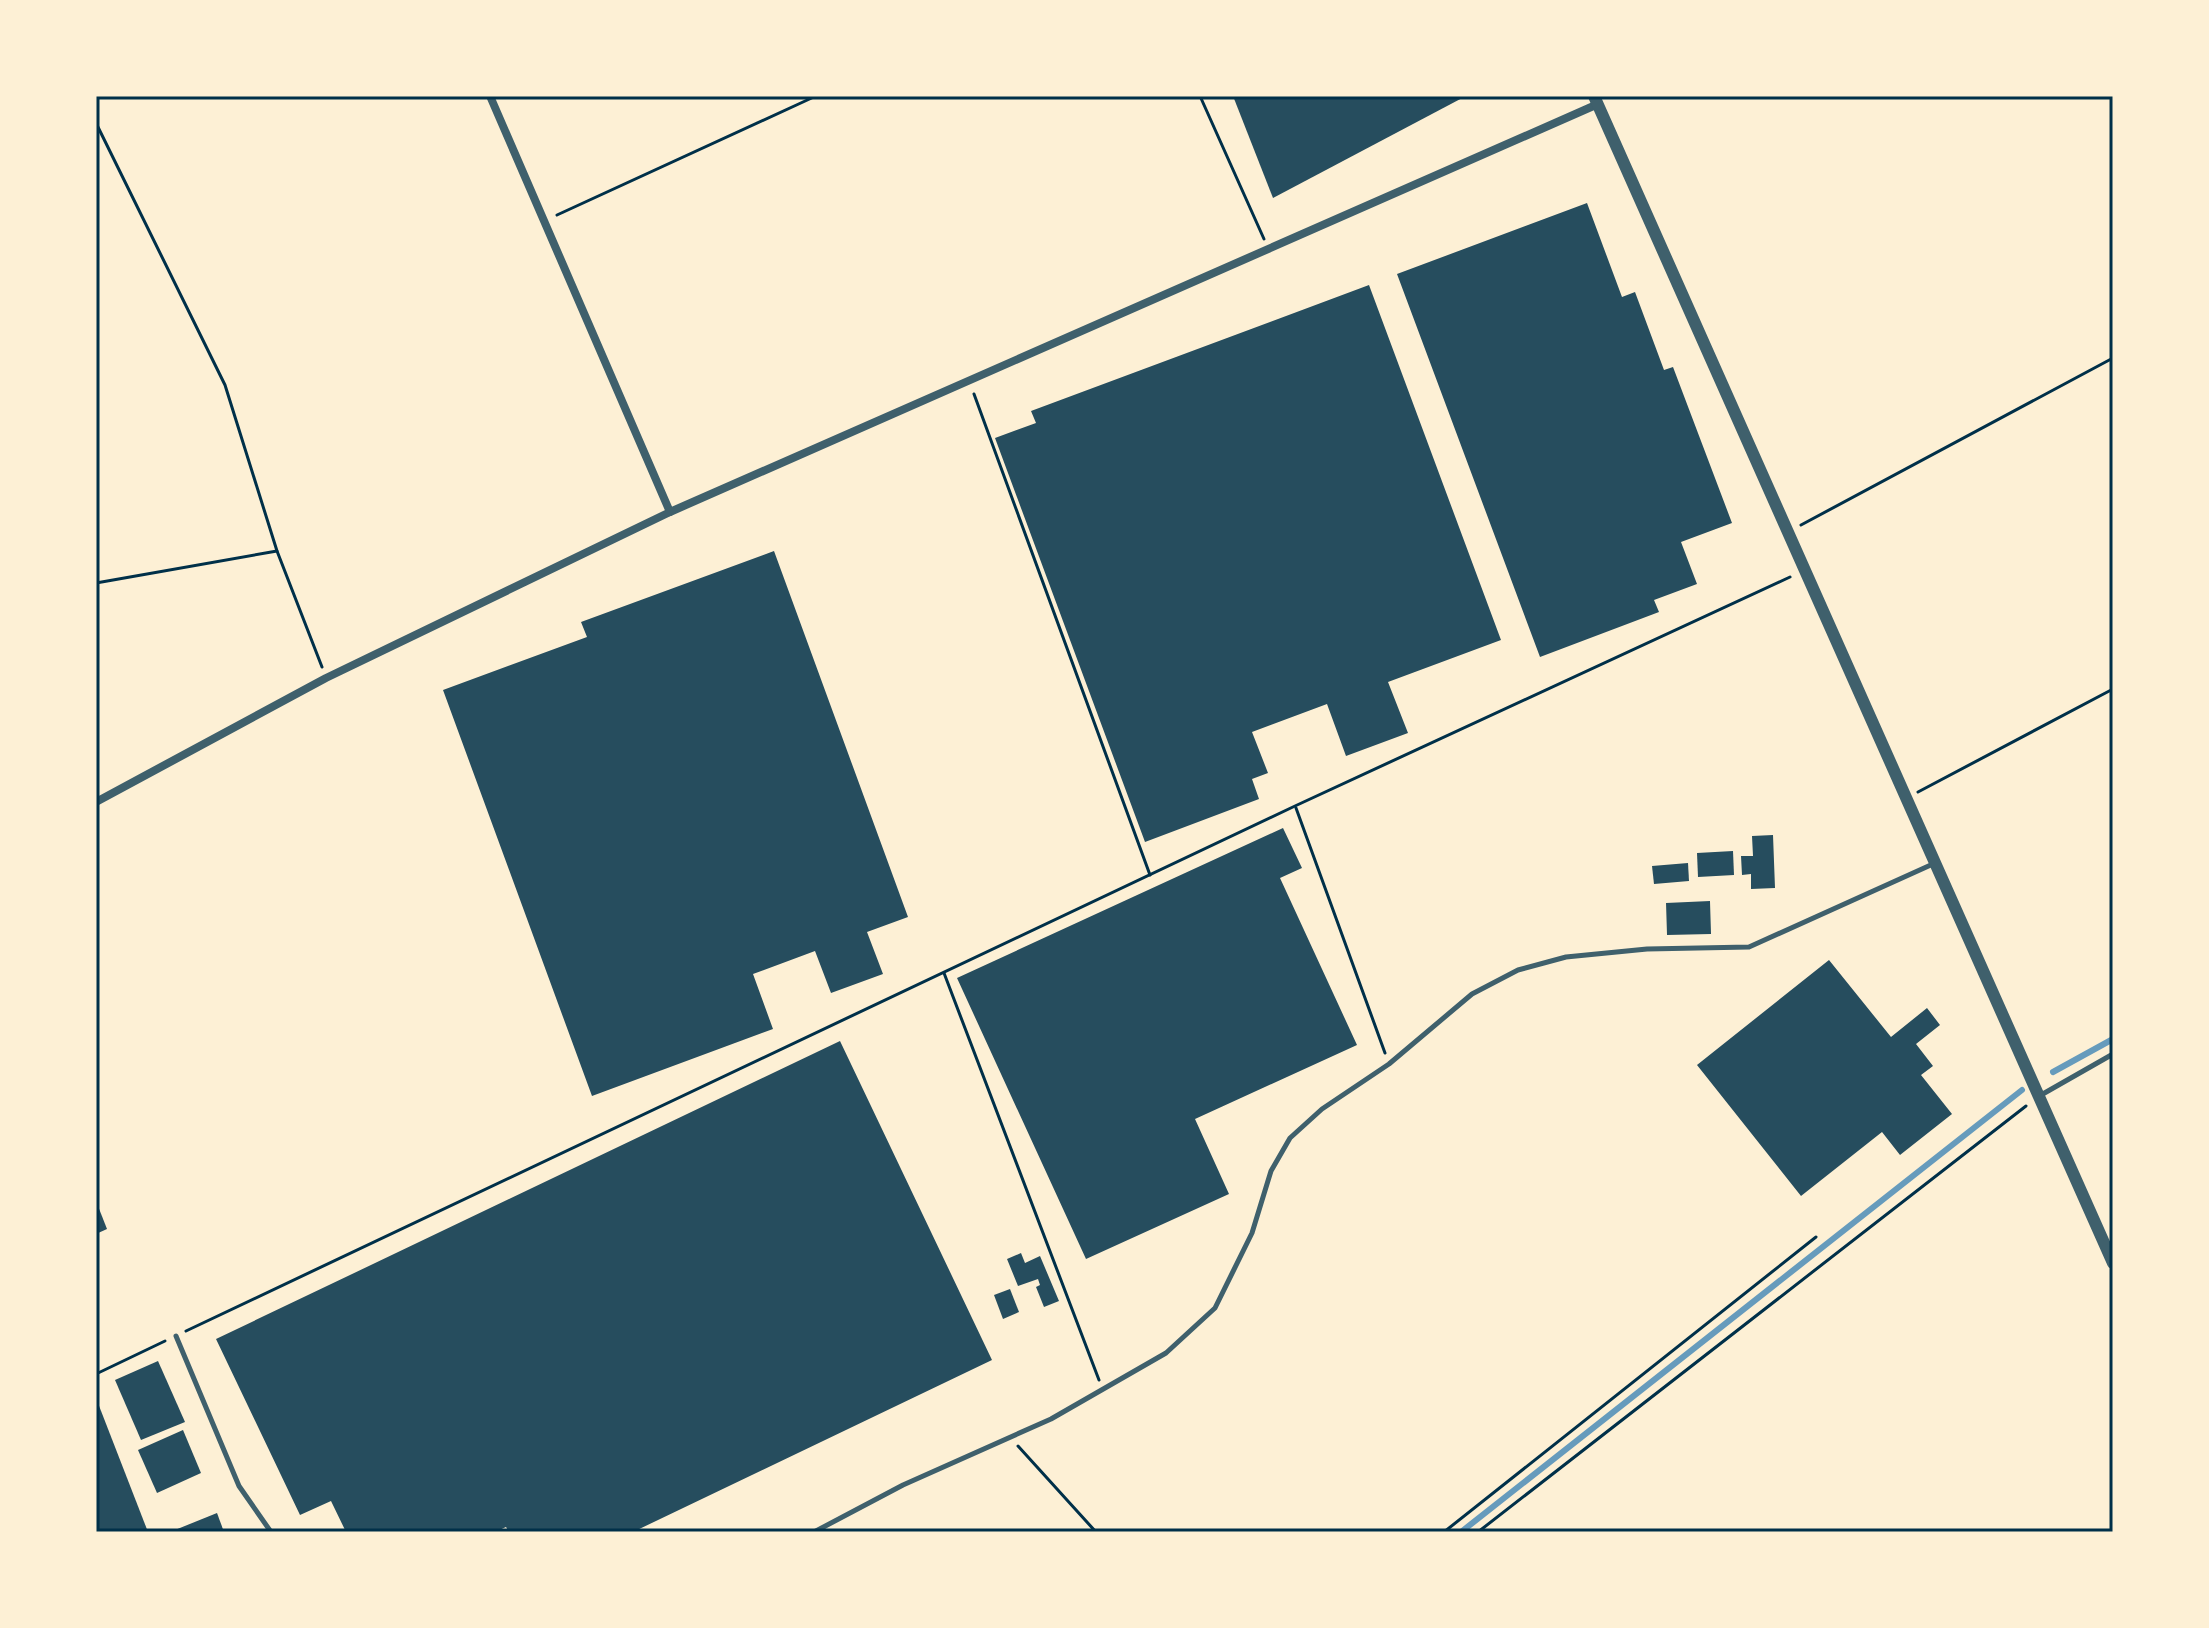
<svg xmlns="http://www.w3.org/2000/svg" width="2209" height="1628" font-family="'Space Grotesk',sans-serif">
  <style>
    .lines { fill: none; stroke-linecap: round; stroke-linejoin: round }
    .stream { stroke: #669bbc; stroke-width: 6 }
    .building { fill: #264d5e }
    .path { stroke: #003049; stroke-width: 3 }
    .service { stroke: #3f606c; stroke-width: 5 }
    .minor { stroke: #3f606c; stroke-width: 8 }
    .tertiary { stroke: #3f606c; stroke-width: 12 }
    .neatline { fill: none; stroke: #003049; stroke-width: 3 }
  </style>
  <rect width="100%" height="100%" fill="#fdf0d5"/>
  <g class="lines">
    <g class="stream">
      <path d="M2053,1072L2113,1039"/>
      <path d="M1461,1532L2022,1090"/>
    </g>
  </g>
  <g class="building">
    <path d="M1233,96H1466L1273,198Z"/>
    <path d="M1587,203L1622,297L1635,292L1664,370L1673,367L1732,523L1681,542L1697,584L1654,600L1659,612L1540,657L1397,274Z"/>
    <path d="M1369,285L1501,640L1388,682L1408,733L1346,756L1327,704L1252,732L1268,773L1252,779L1259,799L1145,842L995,438L1036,423L1031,411Z"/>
    <path d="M774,551L908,917L867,932L883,974L831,993L815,951L753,974L773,1029L592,1096L443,690L587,637L581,622Z"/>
    <path d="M1283,828L1302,868L1280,878L1357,1045L1195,1119L1229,1194L1086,1259L957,978Z"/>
    <path d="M1773,835L1775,888L1751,889V874L1742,875L1741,856H1753L1752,836Z"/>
    <path d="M1733,851L1734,875L1698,877L1697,853Z"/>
    <path d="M1688,863L1689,881L1654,884L1652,866Z"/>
    <path d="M1710,901L1711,934L1667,935L1666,903Z"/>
    <path d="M1829,960L1891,1037L1927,1008L1940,1025L1916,1044L1933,1066L1921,1075L1952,1114L1900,1155L1882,1132L1801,1196L1697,1065Z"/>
    <path d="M840,1041L992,1360L633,1532H509L506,1527L495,1532H346L331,1501L300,1515L216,1339Z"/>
    <path d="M96,1201L107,1229L96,1234Z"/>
    <path d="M1021,1253L1025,1263L1040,1256L1059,1301L1044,1307L1036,1287L1040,1285L1038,1279L1018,1286L1007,1259Z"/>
    <path d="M1010,1289L1019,1312L1003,1319L994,1295Z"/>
    <path d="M158,1361L185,1422L141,1440L115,1380Z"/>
    <path d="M96,1398L148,1532H96Z"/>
    <path d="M183,1430L201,1473L157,1493L138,1450Z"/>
    <path d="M217,1513L224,1532H170Z"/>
  </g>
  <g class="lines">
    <g class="path">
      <path d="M1200,96L1264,239"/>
      <path d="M96,123L225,385L277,551L322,667"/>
      <path d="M557,215L816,96"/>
      <path d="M974,394L1150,875"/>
      <path d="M1801,525L2113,358"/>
      <path d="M96,583L277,551"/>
      <path d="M1918,792L2113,689"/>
      <path d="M1296,808L1385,1053"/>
      <path d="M944,973L1099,1380"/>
      <path d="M186,1331L1295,806L1790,577"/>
      <path d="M96,1374L165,1341"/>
      <path d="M1018,1446L1096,1532"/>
      <path d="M1444,1532L1816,1237"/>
      <path d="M1478,1532L2026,1106"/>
    </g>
    <g class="service">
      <path d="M2041,1095L2113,1054"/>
      <path d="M176,1336L239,1486L271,1532"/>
      <path d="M814,1532L903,1485L1051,1419L1166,1353L1215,1308L1252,1233L1271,1171L1290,1138L1322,1109L1389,1064L1472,994L1518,970L1566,957L1647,949L1749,947L1933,864"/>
    </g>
    <g class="minor">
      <path d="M490,96L670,512"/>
      <path d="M96,802L326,678L670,512L1598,104"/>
    </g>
    <path class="tertiary" d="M1594,96L2113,1263"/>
  </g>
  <rect width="2209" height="1628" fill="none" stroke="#fdf0d5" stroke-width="196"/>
  <rect x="98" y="98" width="2013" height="1432" class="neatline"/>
</svg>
